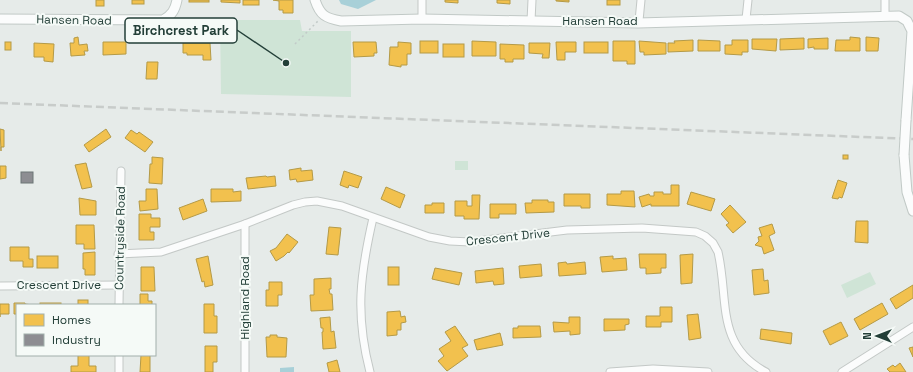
<svg xmlns="http://www.w3.org/2000/svg" width="913" height="372" font-family="'Space Grotesk',sans-serif">
  <style>
    .green { fill: #cfe4d6 }
    .water { fill: #a8d0d8 }
    .homes { fill: #f2c14e; stroke: #b49a47 }
    .industry { fill: #8d8d92; stroke: #6d7677 }
    .lines { fill: none; stroke-linecap: round; stroke-linejoin: round }
    .street-casing { stroke: #c3c8c6; stroke-width: 9 }
    .secondary-casing { stroke: #c1c9c6; stroke-width: 11 }
    .path { stroke: #c2cac8; stroke-width: 1.5; stroke-dasharray: 2 3; stroke-linecap: butt }
    .street { stroke: #fbfcfc; stroke-width: 7 }
    .secondary { stroke: #fbfcfc; stroke-width: 9 }
    .rail { stroke: #c8ccca; stroke-width: 2.5; stroke-dasharray: 8 4; stroke-linecap: butt }
    .secondary-bridge-casing { stroke: #c1c9c6; stroke-width: 11; stroke-linecap: butt }
    .secondary-bridge { stroke: #fbfcfc; stroke-width: 9 }
    .labels { text-anchor: middle; dominant-baseline: central; stroke-width: 4; stroke-linejoin: round; paint-order: stroke }
    .street-label { font-size: 12px; fill: #233f38; stroke: #f5faf7 }
    .leader { fill: none; stroke: #233f38; stroke-width: 1.5 }
    .callout-dot { fill: #233f38; stroke: #f5faf7; stroke-width: 1.5 }
    .callout { fill: #f5faf7; stroke: #233f38; stroke-width: 1.5 }
    .callout-label { font-size: 13px; text-anchor: middle; font-weight: bold; fill: #233f38 }
  </style>
  <rect width="100%" height="100%" fill="#e6ebe9"/>
  <g class="green">
    <path d="M220,20H300L302,31H351V97L221,94Z"/>
    <rect x="455" y="161" width="13" height="9"/>
    <path d="M870,272L876,284L847,298L841,285Z"/>
  </g>
  <g class="water">
    <path d="M339,0H376L358,9L341,4Z"/>
    <path d="M294,367V372H280V368Z"/>
  </g>
  <g class="homes">
    <rect x="96" y="0" width="8" height="6"/>
    <rect x="132" y="0" width="12" height="4"/>
    <rect x="189" y="0" width="20" height="2"/>
    <path d="M221,0H240V3L221,2Z"/>
    <rect x="243" y="0" width="16" height="5"/>
    <path d="M273,0H293V13H283V10H279V1Z"/>
    <path d="M445,0H458V3L445,2Z"/>
    <path d="M497,0H510V4L497,3Z"/>
    <path d="M556,0H569V2L556,1Z"/>
    <rect x="607" y="0" width="13" height="5"/>
    <path d="M78,37L79,45L87,44L88,51H84L85,55L71,56L70,43H74V38Z"/>
    <path d="M850,37L860,38V51H835L836,40H850Z"/>
    <path d="M866,37L879,38L878,51H866Z"/>
    <path d="M804,38V49L780,50V39Z"/>
    <path d="M828,38V49H814V47L808,48V39Z"/>
    <path d="M752,39H777L776,51L752,49Z"/>
    <path d="M693,40V51L668,52V43H675L674,41Z"/>
    <path d="M698,40L720,41V51H698Z"/>
    <path d="M732,40H748V52H742V55L725,54V45H732Z"/>
    <rect x="420" y="41" width="18" height="12"/>
    <path d="M472,41L496,42V56H472Z"/>
    <path d="M613,41H635V64H627V61H613Z"/>
    <path d="M639,41L666,43V54L644,55V52H640Z"/>
    <rect x="5" y="42" width="6" height="8"/>
    <path d="M103,42H126V54L103,55Z"/>
    <path d="M353,42H376L377,53H374V56L354,57Z"/>
    <path d="M398,42L411,43V54H407V65H401V67L389,65L390,47H398Z"/>
    <path d="M556,42H576V52H565V60H557Z"/>
    <rect x="584" y="42" width="24" height="11"/>
    <path d="M34,43L54,44L53,62L44,61V57H34Z"/>
    <path d="M183,43H210L211,60H203V55H187V53H183Z"/>
    <path d="M529,43H550L549,58H542L543,54L529,53Z"/>
    <rect x="443" y="44" width="21" height="13"/>
    <path d="M500,44L524,45V59H513V62H505V59H500Z"/>
    <path d="M147,62H158L157,79H146Z"/>
    <path d="M0,129L4,130V147H1V151Z"/>
    <path d="M106,129L111,137L89,152L84,145Z"/>
    <path d="M131,130L137,134L139,132L153,142L145,152L125,138Z"/>
    <rect x="843" y="155" width="5" height="4"/>
    <path d="M152,157L163,158L162,184L149,183L150,164H152Z"/>
    <path d="M86,163L92,187L82,189L75,165Z"/>
    <path d="M0,166H6V178L0,179Z"/>
    <path d="M301,168V171L312,170L313,180L297,182L296,179L290,180L289,170Z"/>
    <path d="M344,171L362,177L358,188L349,185L348,188L340,185Z"/>
    <path d="M266,176L267,177L275,176L276,186L248,189L246,178Z"/>
    <path d="M838,180L847,183L842,198L839,197L838,199L832,198Z"/>
    <path d="M671,185H679V206H651V204L642,207L639,197L649,194L650,196H654V192H663V194H671Z"/>
    <path d="M386,187L405,195L400,208L381,199Z"/>
    <path d="M146,189H157L158,209L140,211L139,201H146Z"/>
    <path d="M211,189H233V192L241,191V201L211,202Z"/>
    <path d="M621,191H634L635,207L607,205V194H621Z"/>
    <path d="M691,192L715,199L711,211L687,204Z"/>
    <path d="M564,194H590V208H581V206H564Z"/>
    <path d="M472,195H480L479,219H464V216H455V201H467V206H472Z"/>
    <path d="M79,198L96,201V215H80Z"/>
    <path d="M203,199L207,211L183,220L179,208Z"/>
    <path d="M532,200H548V202H554V212L526,213L525,203H532Z"/>
    <path d="M432,203H444V213H425V205H432Z"/>
    <path d="M490,204H516V214H499V218H490Z"/>
    <path d="M730,205L746,222L733,233L726,225L729,223L721,214Z"/>
    <path d="M139,214H151V218H160V227H150V232H154V240H139Z"/>
    <path d="M856,221H868V243L855,242Z"/>
    <path d="M772,224L775,233L769,236L774,250L764,254L762,247L755,245L759,241L758,237L762,236L759,228Z"/>
    <path d="M76,225H94L95,249H84V244H76Z"/>
    <path d="M329,227L341,228L338,255L326,254Z"/>
    <path d="M287,234L298,242L289,253L288,252L284,256L276,261L270,251L276,248Z"/>
    <path d="M10,247H29V259H33V267H23V261H10Z"/>
    <path d="M95,252V275H85V269H83V253Z"/>
    <path d="M639,254H666V268H661V273L646,274V268H640Z"/>
    <path d="M693,254L692,283L681,284L680,255Z"/>
    <rect x="37" y="256" width="21" height="12"/>
    <path d="M208,256L213,285L205,287L204,281L202,282L196,259Z"/>
    <path d="M613,256V259L626,258L627,270L602,272L600,257Z"/>
    <path d="M566,262L567,264L585,262L586,274L559,276L558,263Z"/>
    <path d="M541,264L542,276L520,278L519,266Z"/>
    <path d="M141,267H154L155,291H141Z"/>
    <rect x="388" y="267" width="11" height="18"/>
    <path d="M435,268L462,273L459,285L432,279Z"/>
    <path d="M503,268L504,284L494,285L493,281L476,283L475,271Z"/>
    <path d="M763,269L764,281L768,280L769,293L754,295L752,270Z"/>
    <path d="M331,278V289H329L330,294H332L333,310L311,311L310,295H314V279Z"/>
    <path d="M269,282H282V295H278V306H266V290H269Z"/>
    <path d="M913,285V298L896,309L890,299Z"/>
    <path d="M140,294H148V301H152V305H140Z"/>
    <rect x="78" y="300" width="10" height="5"/>
    <path d="M14,303H25V304L33,305H17V314H14Z"/>
    <rect x="40" y="303" width="21" height="2"/>
    <path d="M882,303L888,314L860,330L854,319Z"/>
    <path d="M0,304H9V314H0V317Z"/>
    <path d="M204,304H214V316H217V333H204Z"/>
    <path d="M660,307H672V322H661V327H646V316H660Z"/>
    <path d="M400,311L401,317L405,316L406,322L401,323V330H397V335L387,336V312Z"/>
    <path d="M698,314L701,338L689,340L687,315Z"/>
    <path d="M330,317L331,332L334,331L336,348L323,349L322,332H323V328H321L320,318Z"/>
    <path d="M569,317H580V334L570,335V331L554,332L553,322L569,323Z"/>
    <path d="M604,319H629V324L625,325V330L604,331Z"/>
    <path d="M841,322L848,336L830,345L823,331Z"/>
    <path d="M455,326L468,345L462,348L468,356L447,371L438,361L444,356L439,349L451,341L445,332Z"/>
    <path d="M518,326H540L541,337L513,338V328H518Z"/>
    <path d="M761,329L792,333L791,344L760,339Z"/>
    <path d="M500,333L503,345L477,350L474,340Z"/>
    <path d="M270,335H277V337L287,338L286,357H267L266,337H270Z"/>
    <path d="M205,346H217V362H213V372H205Z"/>
    <path d="M913,347V357L909,348Z"/>
    <path d="M78,355H89V366H96V372H71V366H78Z"/>
    <path d="M141,355H150V372H140Z"/>
    <path d="M337,360L340,372H329L327,363Z"/>
    <path d="M900,363L906,372H890L887,369L893,365L895,367Z"/>
  </g>
  <rect class="industry" x="21" y="172" width="12" height="11"/>
  <g class="lines">
    <g class="street-casing">
      <g id="street">
        <path d="M885,0V15"/>
        <path d="M422,19V0"/>
        <path d="M746,19L748,0"/>
        <path d="M531,21L532,0"/>
        <path d="M639,21L641,0"/>
        <path d="M118,254L161,252L245,224L293,205L305,202L317,201L342,206L429,237L450,241L470,242L567,230L642,228L696,232L705,236L713,243L718,252C729,299 715,345 766,372"/>
        <path d="M0,286L119,285"/>
        <path d="M119,305L121,171"/>
        <path d="M119,355V372"/>
        <path d="M245,372V224"/>
        <path d="M370,372C355,314 360,275 373,218"/>
        <path d="M610,372L653,369L708,372"/>
        <path d="M842,372L913,327"/>
      </g>
    </g>
    <g class="secondary-casing">
      <g id="secondary">
        <path d="M315,0C320,15 325,18 341,21L422,19L638,23L899,16L907,21L912,31L906,120"/>
        <path d="M0,19L163,20C172,15 175,10 177,0"/>
        <path d="M904,155L907,192L913,211"/>
      </g>
    </g>
    <path class="path" d="M295,44L318,21"/>
    <use href="#street" class="street"/>
    <use href="#secondary" class="secondary"/>
    <path class="rail" d="M0,103L913,139"/>
    <g class="secondary-bridge-casing">
      <path id="secondary-bridge" d="M904,155L906,120"/>
    </g>
    <use href="#secondary-bridge" class="secondary-bridge"/>
  </g>
  <g class="labels">
    <g class="street-label">
      <text transform="translate(74 20) rotate(1)">Hansen Road</text>
      <text x="600" y="21">Hansen Road</text>
      <text transform="translate(508 237) rotate(-6)">Crescent Drive</text>
      <text transform="translate(120 238) rotate(-89)">Countryside Road</text>
      <text x="59" y="285">Crescent Drive</text>
      <text transform="translate(245 298) rotate(-90)">Highland Road</text>
    </g>
  </g>
  <path class="leader" d="M286 63L237 30"/>
  <circle class="callout-dot" cx="286" cy="63" r="4"/>
  <rect class="callout" x="125" y="18" width="112" height="25" rx="4"/>
  <g class="callout-label">
    <text x="181" y="35">Birchcrest Park</text>
  </g>
  <rect x="16" y="304" width="140" height="52" fill="#f5faf7" stroke="#a1afab"/>
  <rect x="24" y="314" width="20" height="12" fill="#f2c14e" stroke="#a1afab"/>
  <text x="52" y="324" font-size="12" fill="#233f38">Homes</text>
  <rect x="24" y="334" width="20" height="12" fill="#8d8d92" stroke="#a1afab"/>
  <text x="52" y="344" font-size="12" fill="#233f38">Industry</text>
  <g transform="translate(877 336) rotate(270)" stroke="#f5faf7" stroke-width="3" paint-order="stroke">
  <path d="M0-3L7 15L0 10L-7 15Z" fill="#233f38"/>
  <text y="-6" font-size="11" font-weight="bold" text-anchor="middle" fill="#233f38">N</text>
  </g>
</svg>
